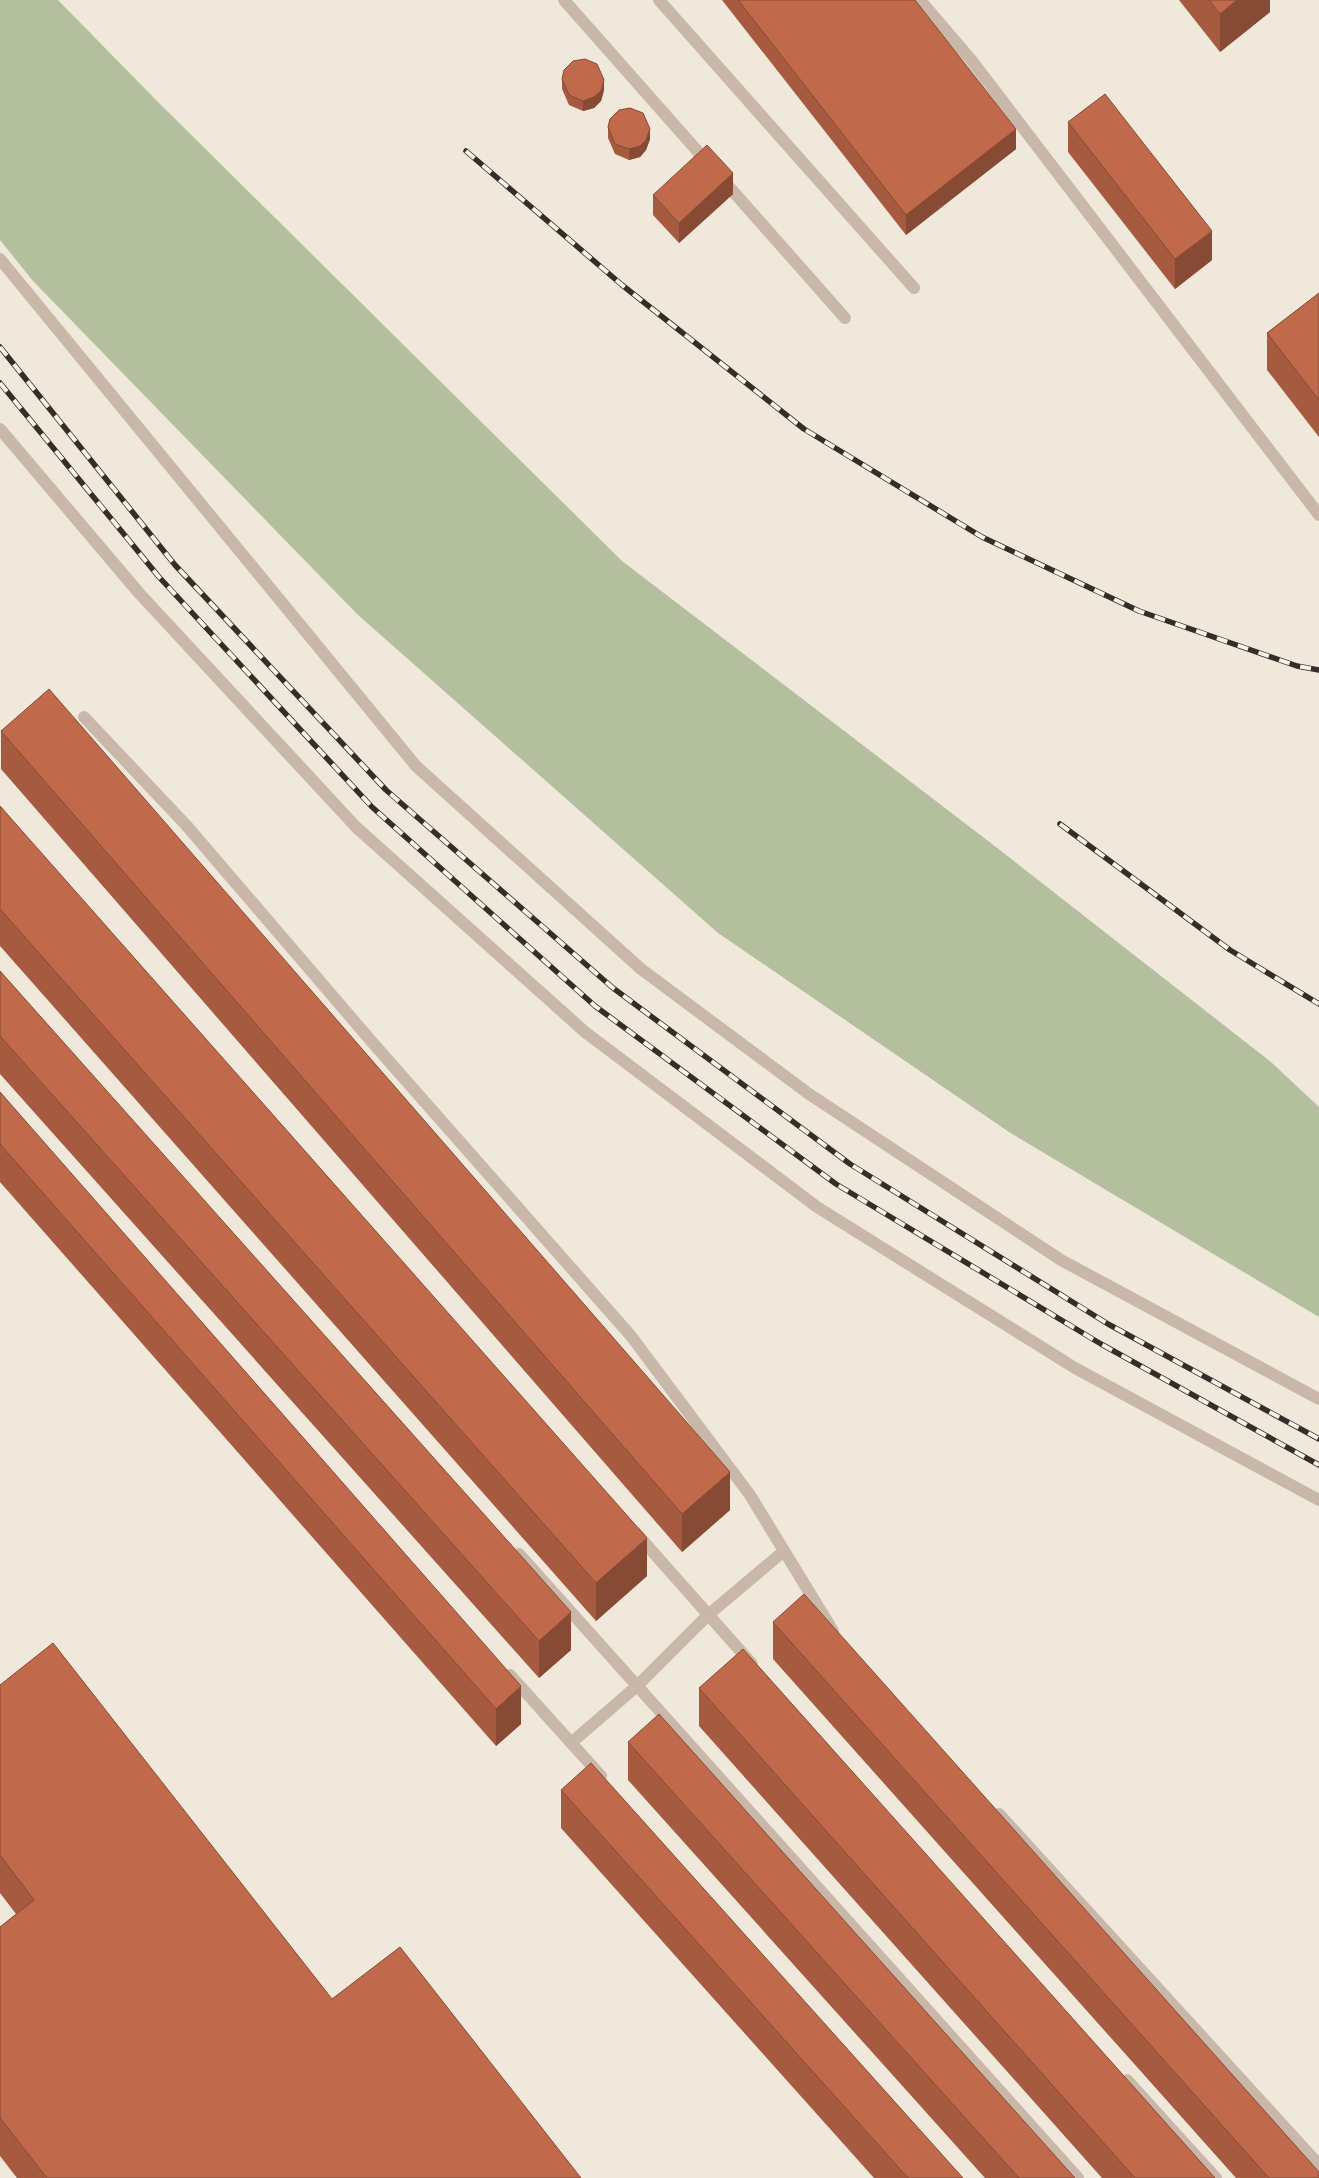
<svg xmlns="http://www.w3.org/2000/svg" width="1319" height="2178" font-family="Manrope,sans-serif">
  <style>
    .green { fill: #b3bf9d }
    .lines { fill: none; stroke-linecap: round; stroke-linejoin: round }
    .minor { stroke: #c9b8a9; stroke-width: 12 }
    .rail-casing { stroke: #362d28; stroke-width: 5.5 }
    .rail { stroke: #f9f2e9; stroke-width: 4; stroke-dasharray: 11; stroke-linecap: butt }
    .wall { fill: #a65a40 }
    .shaded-wall { fill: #874a34 }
    .building { fill: #c1694b; stroke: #874a34 }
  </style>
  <rect width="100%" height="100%" fill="#f1e8dc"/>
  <path class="green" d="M0,0H58L156,100L622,561L996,847L1271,1062L1319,1107V1317L1009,1132L718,933L357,614L33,281L0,240Z"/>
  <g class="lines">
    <g class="minor">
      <path d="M564,0L845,318"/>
      <path d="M659,0L914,288"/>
      <path d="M920,0L972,61L1319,515"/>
      <path d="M0,259L416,766L641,969L809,1094L1061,1260L1319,1399"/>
      <path d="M0,429L139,593L356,827L585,1032L817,1207L1075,1368L1319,1500"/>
      <path d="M84,717L186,825L372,1042L631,1336L750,1495L833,1631"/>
      <path d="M636,1533L752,1664"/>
      <path d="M519,1554L1078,2178"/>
      <path d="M510,1675L601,1776"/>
      <path d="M571,1743L637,1686L708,1615L784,1551"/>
      <path d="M999,1814L1319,2165"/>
      <path d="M1127,2080L1216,2178"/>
    </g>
    <g class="rail-casing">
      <g id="rail">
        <path d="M466,151L622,285L804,429L982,537L1139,611L1297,666L1319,670"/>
        <path d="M0,347L175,565L386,790L613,988L850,1164L1108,1324L1319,1439"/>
        <path d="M0,383L159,577L372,807L595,1006L836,1184L1101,1344L1319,1465"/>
        <path d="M1060,824L1230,950L1319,1004"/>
      </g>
    </g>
    <use href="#rail" class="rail"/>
  </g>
  <g class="wall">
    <path d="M722,0H915L1016,149L906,235Z"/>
    <path d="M1179,0H1270V12L1220,52Z"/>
    <path d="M562,79L604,90L601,101L594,108L583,111L569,105L562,89Z"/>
    <path d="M1068,122L1212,260L1175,289L1068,152Z"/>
    <path d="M608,127L650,139L646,150L640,157L629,160L615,154L608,138Z"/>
    <path d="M733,194L679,243L653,215V195Z"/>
    <path d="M1319,293V437L1267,370V333Z"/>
    <path d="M1,731L730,1510L682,1552L1,769Z"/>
    <path d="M0,806L647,1576L596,1621L0,946Z"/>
    <path d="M0,971L571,1650L539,1678L0,1074Z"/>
    <path d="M0,1092L521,1724L496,1746L0,1182Z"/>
    <path d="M773,1622L1319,2178H1236L773,1659Z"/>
    <path d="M0,1685L332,1999L581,2178H17L0,2156V1927L16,1914L0,1893Z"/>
    <path d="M699,1688L1215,2178H1102L699,1726Z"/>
    <path d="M628,1742L1075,2178H985L628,1780Z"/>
    <path d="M561,1790L963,2178H874L561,1828Z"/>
  </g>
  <g class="shaded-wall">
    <path d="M1237,0H1270V12L1220,52V14Z"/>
    <path d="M604,80V90L601,101L594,108L583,111V101Z"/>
    <path d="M650,129V139L646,150L640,157L629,160V149Z"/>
    <path d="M1016,129V149L906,235V215Z"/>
    <path d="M733,173V194L679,243V223Z"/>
    <path d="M1212,231V260L1175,289V259Z"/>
    <path d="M730,1472V1510L682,1552V1514Z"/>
    <path d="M647,1538V1576L596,1621V1583Z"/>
    <path d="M571,1612V1650L539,1678V1641Z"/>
    <path d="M521,1686V1724L496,1746V1709Z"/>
  </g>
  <g class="building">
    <path d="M738,0H915L1016,129L906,215Z"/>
    <path d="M1209,0H1237L1220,14Z"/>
    <path d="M585,59L597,64L604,80L601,91L594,97L583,101L569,95L562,79L564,70L573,61Z"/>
    <path d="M1105,94L1212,231L1175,259L1068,122Z"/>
    <path d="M630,108L643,113L650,129L646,140L640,146L629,149L615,144L608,127L610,119L619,110Z"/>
    <path d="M707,145L733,173L679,223L653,195Z"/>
    <path d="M1319,293V400L1267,333Z"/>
    <path d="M49,689L730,1472L682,1514L1,731Z"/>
    <path d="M0,806L647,1538L596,1583L0,909Z"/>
    <path d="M0,971L571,1612L539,1641L0,1036Z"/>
    <path d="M0,1092L521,1686L496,1709L0,1144Z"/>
    <path d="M804,1594L1319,2172V2178H1269L773,1622Z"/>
    <path d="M53,1643L332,1999L400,1947L581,2178H47L0,2118V1927L34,1900L0,1855V1685Z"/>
    <path d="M743,1649L1215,2178H1135L699,1688Z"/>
    <path d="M659,1714L1075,2178H1019L628,1742Z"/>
    <path d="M591,1763L963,2178H908L561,1790Z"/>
  </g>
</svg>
